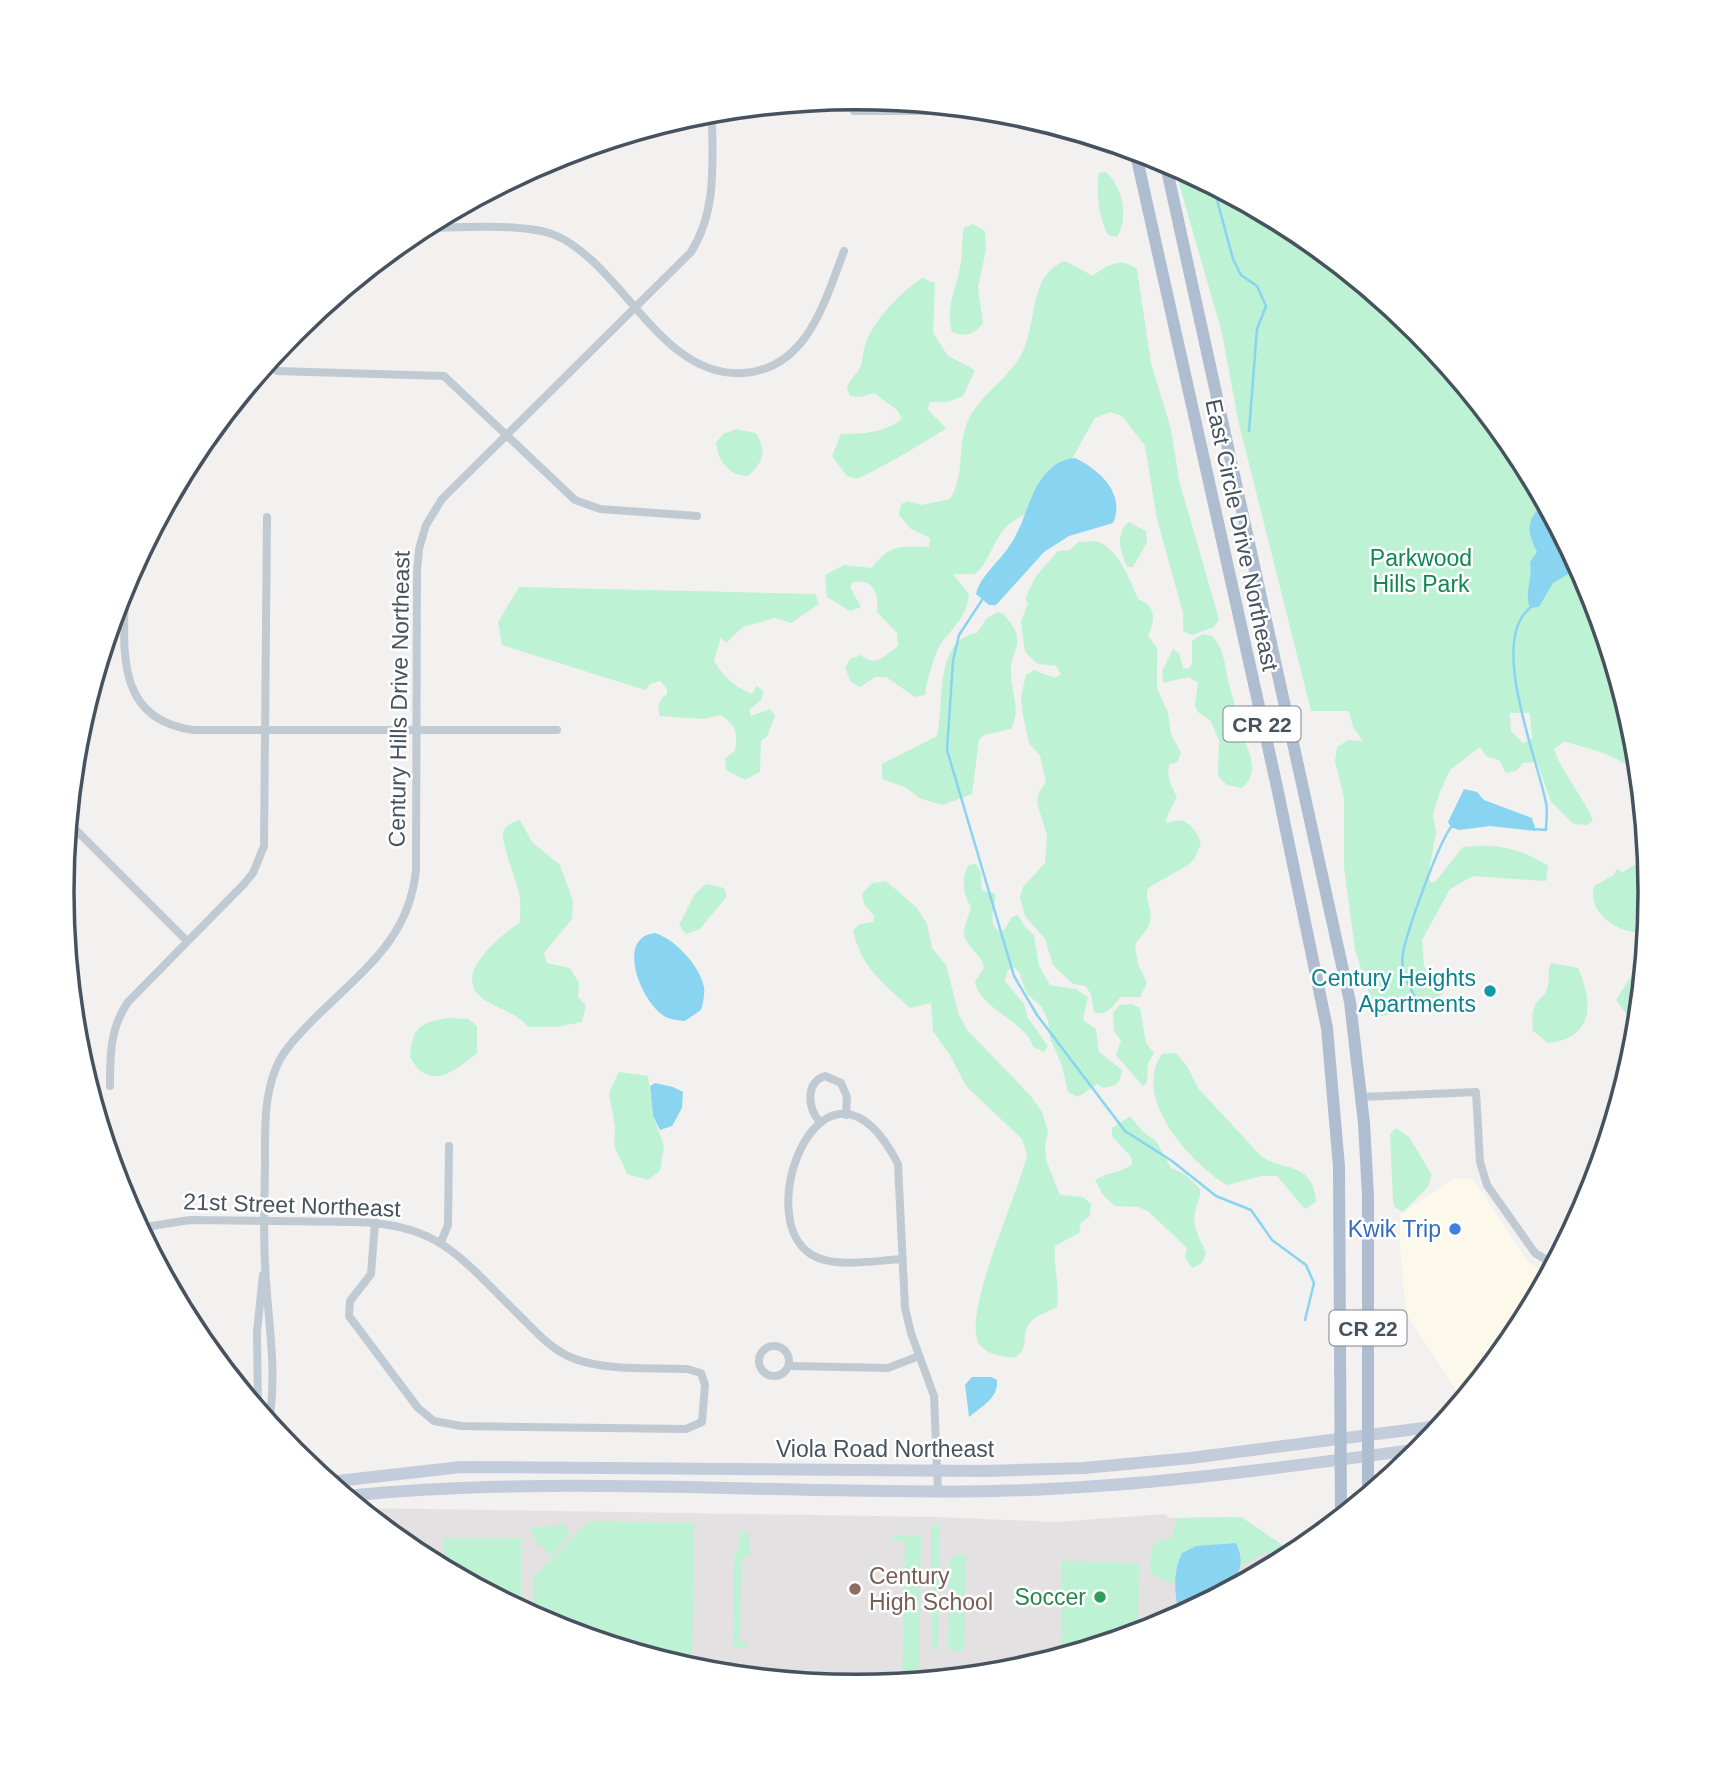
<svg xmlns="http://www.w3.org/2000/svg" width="1711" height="1783" font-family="Helvetica,sans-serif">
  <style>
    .commercial { fill: #fdf9ea }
    .education { fill: #e4e1e2 }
    .green { fill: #bdf2d5; fill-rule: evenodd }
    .water { fill: #88d4f1 }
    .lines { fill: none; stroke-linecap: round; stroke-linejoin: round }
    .stream { stroke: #88d4f1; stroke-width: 2.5 }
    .minor { stroke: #c0cad3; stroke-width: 8 }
    .secondary { stroke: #c2ccda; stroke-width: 12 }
    .primary { stroke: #afbdd0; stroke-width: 12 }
    .culture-dot { fill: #0f9aa8; stroke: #fff; stroke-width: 2.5 }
    .shop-dot { fill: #3f7fe0; stroke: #fff; stroke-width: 2.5 }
    .education-dot { fill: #8d6e63; stroke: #fff; stroke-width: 2.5 }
    .leisure-dot { fill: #2e9e5b; stroke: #fff; stroke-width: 2.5 }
    .labels { text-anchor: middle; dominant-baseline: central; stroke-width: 5; stroke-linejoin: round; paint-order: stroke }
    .shield { fill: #fff; stroke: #7e868f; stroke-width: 2 }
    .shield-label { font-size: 21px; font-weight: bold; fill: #47525f }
    .street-label { font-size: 23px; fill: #47525f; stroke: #fff }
    .park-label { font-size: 23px; fill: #128654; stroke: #fff }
    .culture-label { font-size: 23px; fill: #0d838f; stroke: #fff; text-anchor: end }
    .shop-label { font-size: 23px; fill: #366cbe; stroke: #fff; text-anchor: end }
    .education-label { font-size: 23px; fill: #785e54; stroke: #fff; text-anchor: start }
    .leisure-label { font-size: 23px; fill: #27864d; stroke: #fff; text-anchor: end }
    .rim { fill: none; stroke: #47525f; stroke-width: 3.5 }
  </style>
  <rect width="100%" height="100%" fill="#f3f0f0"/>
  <path class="commercial" d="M1454,1179H1473L1527,1261L1548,1274L1516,1333L1462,1399L1406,1313L1400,1246V1215Z"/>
  <path class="education" d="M361,1508L938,1517L1054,1522L1165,1514L1169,1518L1241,1517L1294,1553L1159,1625L1010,1671L855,1686L700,1670L551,1625L414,1552Z"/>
  <g class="green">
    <path d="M1174,166L1297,231L1417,330L1516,451L1589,588L1635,737L1638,775C1623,757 1587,747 1564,742L1554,749C1563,776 1583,795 1593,821L1587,825L1574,824L1551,802L1537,762L1523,763L1516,771L1506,773L1499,760L1487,757L1480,747L1450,770L1440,792L1433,814L1436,833L1428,876L1430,882H1435L1463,847C1493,842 1524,849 1548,866L1546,881L1473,876L1450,889L1422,940L1424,967L1442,979L1445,991L1432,1005L1377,1017L1355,950L1344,867V798L1335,761L1337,747L1348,740L1363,741L1353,727L1349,711H1311L1238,420L1222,333ZM1510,713H1530L1532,739L1523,743L1511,731Z"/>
    <path d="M1106,172C1123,187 1129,218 1117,237L1108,235C1098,215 1096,195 1099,173Z"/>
    <path d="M973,224L985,231L986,249L978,288L983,323C974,335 966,337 952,332C945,307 956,291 960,267C963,254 961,242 964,228Z"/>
    <path d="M1065,261L1093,276C1107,264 1122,257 1137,269L1151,363L1171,429L1179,480L1219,619L1214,627L1192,635L1183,631V613L1157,519L1145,446L1122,416L1110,412L1095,418C1077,448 1062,484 1035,508C1025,516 1012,519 1004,529C992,544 989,562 975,574H953L969,594C967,615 955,626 942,642C935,651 926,684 925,695L915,697L886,677H875L860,687L851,682L845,668L850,659L860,655C877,667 883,657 898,646L897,633L877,612C879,594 874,578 853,582L850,587L861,607L850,611L827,597L825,575L844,565L872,568C889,544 901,546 929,547L930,538L911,529L899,515L901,504L908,501L922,505L950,499C965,475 957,452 966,426C976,395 1011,379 1024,349C1037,318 1030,274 1065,261Z"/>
    <path d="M922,278L935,283L933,333L948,356L975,370L963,396L948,402H930L927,409L946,428C943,432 864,478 858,478C857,479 848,477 847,476L832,456L841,434C861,434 887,433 902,418L897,410L874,393L861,397L850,396L847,389C849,379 857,375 861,366C863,359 863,351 865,345C875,318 899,294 922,278Z"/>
    <path d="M736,429L756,433C767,452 764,461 748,476C729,476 718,461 716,443L723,434Z"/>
    <path d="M1129,522L1146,531L1147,542L1133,567H1127C1121,551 1114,534 1129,522Z"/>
    <path d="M1095,541C1118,547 1129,578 1138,599C1157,607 1155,619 1148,636L1157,648V689L1168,712L1171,734L1181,753L1177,762L1170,764C1165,775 1172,787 1177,797L1165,821L1168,823C1184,814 1196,828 1201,843L1195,858L1188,865L1148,888C1144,900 1153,909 1150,922C1147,932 1139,937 1135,946L1138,964L1147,983L1140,997H1121C1113,1005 1107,1017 1094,1012L1091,994L1085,986L1073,984L1053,965L1045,939L1025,916L1020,897L1023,887L1045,863L1047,835L1037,803L1039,792L1046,782L1040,756L1029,743L1023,716L1021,697L1026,675L1034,670L1055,678L1061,674L1056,666L1038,664L1025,652L1021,621L1028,604L1025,599L1036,576L1058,551L1070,550L1078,542Z"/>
    <path d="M519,587L815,594L819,604L791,623L775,618L743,627L726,643L721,637L714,661C723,676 736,688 752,694L757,686L764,692L761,700L749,710L751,716L770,709L775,716L767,736L761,741L760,772L745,780L726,770L725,758L735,751C738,732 736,726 721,715L702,719L660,716C657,705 658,701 667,694V689L660,681L650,684L645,690L502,645L498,622Z"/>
    <path d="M998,612C1005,614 1005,616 1010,622C1027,646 1009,650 1011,674C1012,695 1021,709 1011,729L984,735L979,740L972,794L943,805L921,799L905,787L882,779V764L937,736C945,704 933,640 977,633L987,618Z"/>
    <path d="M1203,634L1212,636C1226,652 1224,665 1229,684C1232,700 1239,706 1234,723C1246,741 1264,774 1241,788L1227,785L1218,776L1219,740L1210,720L1199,713L1195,706L1198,682L1188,677L1163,683L1162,671L1173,649L1179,653L1183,668L1188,669L1192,664V641Z"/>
    <path d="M520,820L532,842L560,865L573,901L572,919L544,953L547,963L570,968L579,983L578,997L586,1006L582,1022L557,1027H528C515,1011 498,1010 482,998C451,974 501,936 520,922C520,912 521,902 519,893C516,881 501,841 503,833C505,824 512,823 520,820Z"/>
    <path d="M976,864L981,873L982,891L995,893C997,907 986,918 998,931L1004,930L1012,917L1018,915L1025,927L1034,935L1039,966L1050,985L1076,989L1088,997L1083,1020L1096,1029L1099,1052L1122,1070C1120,1084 1116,1086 1103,1088L1097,1084L1078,1097L1068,1092L1062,1066L1050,1038L1048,1020L1041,1006L1027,994L1019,972L1014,967L1007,971L1005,981L1024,1004L1028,1018L1048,1046L1044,1052L1033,1047C1027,1022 980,1009 975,982L984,968C983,955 967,949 964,934C963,925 970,916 971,906C963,897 961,875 969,865Z"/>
    <path d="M1634,865L1645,870C1652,883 1646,922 1637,932C1615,932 1587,911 1594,886L1614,875L1616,869L1623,872Z"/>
    <path d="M886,881L917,908L927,924L932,948L946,965L959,1015L968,1031L1030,1095L1042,1112L1048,1131L1045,1146L1046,1160L1060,1195L1083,1197L1091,1204L1090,1216L1081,1223L1079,1233L1055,1246C1053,1267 1060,1285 1057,1307C1048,1312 1031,1317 1027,1327C1022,1341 1029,1348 1014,1358C1003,1356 987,1355 980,1345C959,1318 1020,1191 1027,1154L1022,1139L966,1086L950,1055L933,1031L931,1003L910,1008C884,984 860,966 853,930L860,924L873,922L874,916L864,904L862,894L872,883Z"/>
    <path d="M706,884L724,888L727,896L700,929L686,934L679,925L694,895Z"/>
    <path d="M1643,957L1636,1027L1616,1000Z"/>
    <path d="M1551,963L1578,968C1593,1002 1595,1038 1548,1043L1533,1031C1529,995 1545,1003 1548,985C1550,977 1547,971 1551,963Z"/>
    <path d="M1131,1004L1140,1008L1146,1043L1154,1053L1148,1063L1147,1083L1143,1086L1116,1055L1121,1041L1114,1031L1113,1013L1120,1005Z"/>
    <path d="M450,1018L468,1019L477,1026V1053C454,1072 429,1092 410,1057C412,1025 422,1022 450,1018Z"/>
    <path d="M1176,1053L1187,1066L1198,1088L1260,1155C1280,1172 1314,1160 1316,1202L1305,1209L1277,1176H1261L1227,1185C1190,1163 1131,1097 1162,1054Z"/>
    <path d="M619,1072L648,1076L653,1116L664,1146L660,1171L648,1180L627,1174L614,1145L615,1126L609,1093Z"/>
    <path d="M1130,1116L1143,1132L1156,1141L1171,1168L1186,1175L1200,1189C1201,1199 1197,1202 1195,1212C1192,1227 1200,1239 1206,1253L1202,1263L1192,1268L1185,1257L1187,1248L1148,1211L1138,1207L1115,1206L1103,1195L1095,1180C1107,1172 1121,1173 1132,1164L1131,1157L1112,1136V1128Z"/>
    <path d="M1396,1128L1409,1137L1432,1175L1428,1187L1403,1212L1395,1207L1393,1201L1390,1134Z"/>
    <path d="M1241,1517L1294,1553L1280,1561L1265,1552L1240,1567L1241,1553L1236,1543L1196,1546L1176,1566L1174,1585L1150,1573L1151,1550L1157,1541L1169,1540L1173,1536L1176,1518Z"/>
    <path d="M589,1521L694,1523L692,1668L551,1625L533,1615L534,1577Z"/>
    <path d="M563,1522L570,1535L551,1556L536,1542L530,1527L558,1526Z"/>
    <path d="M935,1524L940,1527L938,1646L932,1651L931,1528Z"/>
    <path d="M740,1532L750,1533V1557H742L741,1564L740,1642H748V1648L733,1647L734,1557L740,1545Z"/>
    <path d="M894,1535L921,1536L919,1680L902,1681L905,1542L894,1541Z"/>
    <path d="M444,1538H521V1609L443,1567Z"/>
    <path d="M966,1554L964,1652L954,1651L948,1646L950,1562L955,1555Z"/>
    <path d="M1062,1561L1139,1563L1138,1632L1061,1655Z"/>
  </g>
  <g class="water">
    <path d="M1075,458C1100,470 1126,494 1113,523L1069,536L1044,552L996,605H989L976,594C980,576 1001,560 1010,545C1024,525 1028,499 1040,481C1049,468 1060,459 1075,458Z"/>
    <path d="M1538,509L1560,532L1579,568L1553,583L1539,607L1530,608C1524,592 1533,579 1530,562L1537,552C1529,534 1525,525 1538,509Z"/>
    <path d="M1464,789L1477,792L1484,800L1532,818L1536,831L1490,826L1459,830L1451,827L1448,822Z"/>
    <path d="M655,933C675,939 700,966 704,987C705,994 703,1003 701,1010L685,1021C680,1020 673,1020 668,1018C642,1007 614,937 655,933Z"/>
    <path d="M655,1083L673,1087L683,1092L682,1108L672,1126L660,1130L653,1116L650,1086Z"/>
    <path d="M972,1377H991L997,1380C999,1398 981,1407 969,1417L965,1385Z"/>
    <path d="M1236,1543C1256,1583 1207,1600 1179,1615C1175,1592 1172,1574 1182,1553L1196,1546Z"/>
  </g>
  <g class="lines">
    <g class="stream">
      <path d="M1226,193L1217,200L1233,259L1241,275L1257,286L1266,306L1257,329L1249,431"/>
      <path d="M1509,442L1515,461L1538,509"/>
      <path d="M982,600L959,635L953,661L947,750L1014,976L1037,1015L1125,1131L1172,1161L1216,1196L1251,1210L1272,1240L1306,1265L1314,1283L1305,1320"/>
      <path d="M1530,608C1488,641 1538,760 1546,803C1548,811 1546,821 1546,830L1532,829"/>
      <path d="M1416,999C1408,984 1400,970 1403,953C1407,931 1439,841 1452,826"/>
    </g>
    <g class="minor">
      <path d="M854,111H937L955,107"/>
      <path d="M421,228C456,228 527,222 557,236C624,267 661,378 743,373C808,369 825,300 844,251"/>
      <path d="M277,371L444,376L575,500L600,509L697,516"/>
      <path d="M125,581C125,643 111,719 193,730H557"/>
      <path d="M68,822L187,941"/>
      <path d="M110,1086C110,1055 110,1028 128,1002L243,885L253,873L264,846L267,517"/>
      <path d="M1362,1097L1476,1092L1480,1162L1487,1185L1535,1253L1553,1264"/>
      <path d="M819,1121C808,1108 805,1082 825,1076L841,1083L847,1097L846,1115"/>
      <path d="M148,1226L158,1263"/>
      <path d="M139,1228L190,1220L354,1222C441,1223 462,1260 520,1316C535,1331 550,1348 570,1357C605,1372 650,1367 687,1369L701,1373L705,1385L702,1422L686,1429L461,1426L434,1421L418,1408L349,1316L350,1301L371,1274L375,1222"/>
      <path d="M441,1242L448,1225L449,1146"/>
      <path d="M903,1259C877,1260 836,1269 812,1255C748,1217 826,1024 898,1164L905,1308L911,1333L934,1396L938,1491"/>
      <circle cx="774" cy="1361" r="15"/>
      <path d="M789,1366L888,1368L919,1356"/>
      <path d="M258,1410L257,1332L263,1275"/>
      <path d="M269,1422C278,1368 267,1317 265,1263C263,1228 265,1192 265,1157C265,1127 264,1097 276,1068C283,1050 298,1036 311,1022C358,974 410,941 416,869L417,572L419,549L426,525L442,499L691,252C718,209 712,160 712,111"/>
    </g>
    <g class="secondary">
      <path d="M329,1482L461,1467L986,1471L1084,1468L1191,1458L1439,1426"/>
      <path d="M346,1496C561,1474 779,1495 995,1491C1138,1488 1278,1468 1420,1449"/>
    </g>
    <g class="primary">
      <path d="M1135,150L1277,787L1327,1028L1339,1167L1341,1515"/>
      <path d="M1165,161L1350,1002L1364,1123L1368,1196V1493"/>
    </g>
  </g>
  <circle class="culture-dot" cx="1490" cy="991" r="7"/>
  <circle class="shop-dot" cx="1455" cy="1229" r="7"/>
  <circle class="education-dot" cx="855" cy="1589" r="7"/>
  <circle class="leisure-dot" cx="1100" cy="1597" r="7"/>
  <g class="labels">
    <g class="shield">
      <rect x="1223.5" y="706.5" width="77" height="35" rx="5"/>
      <rect x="1329.5" y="1310.5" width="77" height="35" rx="5"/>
    </g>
    <g class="shield-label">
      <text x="1262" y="724">CR 22</text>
      <text x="1368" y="1328">CR 22</text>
    </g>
    <g class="street-label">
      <text transform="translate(1242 535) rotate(78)">East Circle Drive Northeast</text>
      <text transform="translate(399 699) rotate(-89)">Century Hills Drive Northeast</text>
      <text transform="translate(292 1205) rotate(2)">21st Street Northeast</text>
      <text x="885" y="1449">Viola Road Northeast</text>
    </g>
    <g class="park-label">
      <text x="1421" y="558">Parkwood<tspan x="1421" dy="26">Hills Park</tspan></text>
    </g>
    <g class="culture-label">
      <text x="1476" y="978">Century Heights<tspan x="1476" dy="26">Apartments</tspan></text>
    </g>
    <g class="shop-label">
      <text x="1441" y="1229">Kwik Trip</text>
    </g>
    <g class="education-label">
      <text x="869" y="1576">Century<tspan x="869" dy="26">High School</tspan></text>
    </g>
    <g class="leisure-label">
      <text x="1086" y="1597">Soccer</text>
    </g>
  </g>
  <path d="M0 0H1711V1783H0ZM74 892a782 782 0 1 1 1564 0a782 782 0 1 1-1564 0Z" fill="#fff" fill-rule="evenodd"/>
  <path class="rim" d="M74 892a782 782 0 1 1 1564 0a782 782 0 1 1-1564 0Z"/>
</svg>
